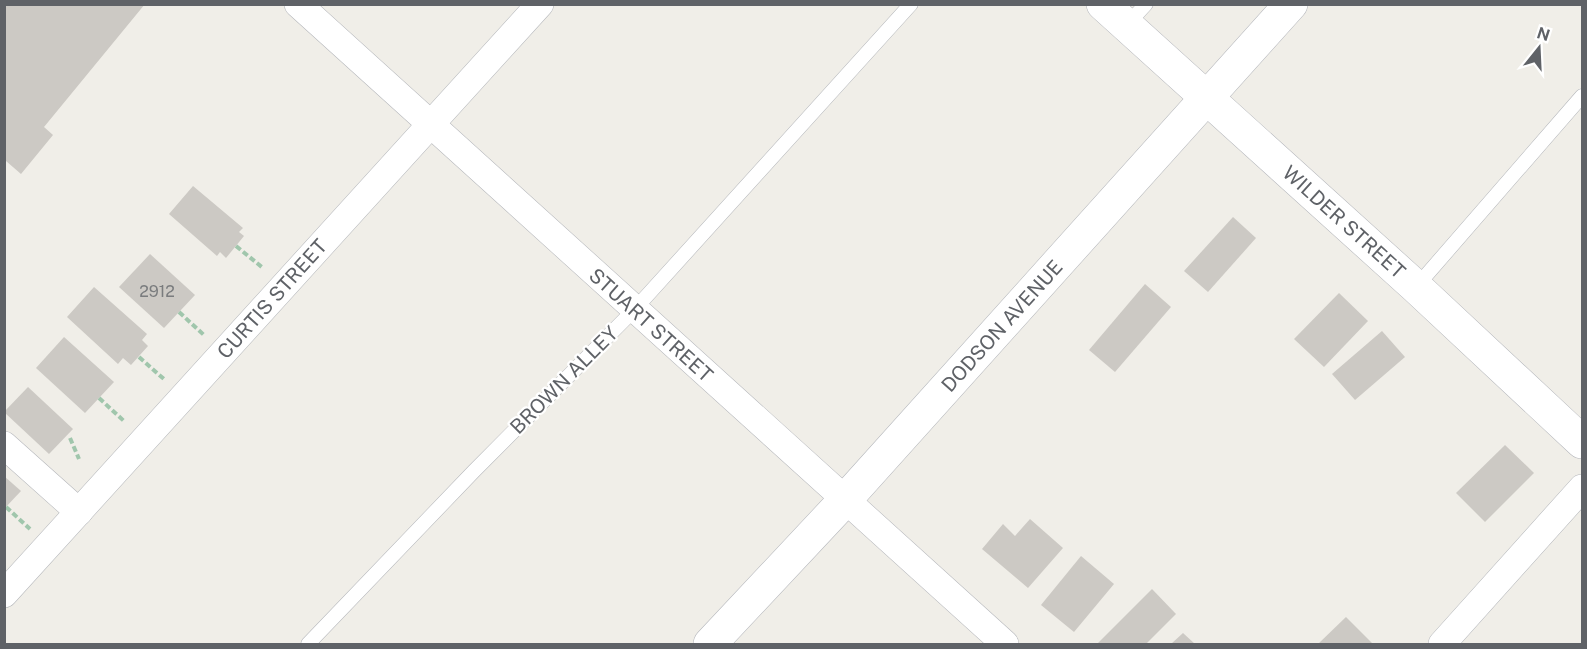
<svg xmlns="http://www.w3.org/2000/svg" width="1587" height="649" font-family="'Public Sans',sans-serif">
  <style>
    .building { fill: #ccc9c4 }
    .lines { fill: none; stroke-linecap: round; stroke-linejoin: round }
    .lane-casing { stroke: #b5b7bb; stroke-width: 15 }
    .street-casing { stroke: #b5b7bb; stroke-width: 28 }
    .secondary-casing { stroke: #b4b6bb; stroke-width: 34 }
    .path { stroke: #a0c6ac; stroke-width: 4; stroke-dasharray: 6 3; stroke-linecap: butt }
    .lane { stroke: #fff; stroke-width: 14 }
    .street { stroke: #fff; stroke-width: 27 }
    .secondary { stroke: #fff; stroke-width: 33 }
    .labels { text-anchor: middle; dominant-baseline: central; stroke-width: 4.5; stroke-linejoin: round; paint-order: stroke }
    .number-label { font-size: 16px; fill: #7a7c7e }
    .street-label { font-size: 20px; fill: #5f6267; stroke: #fff }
  </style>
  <rect width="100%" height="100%" fill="#f0eee8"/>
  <g class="building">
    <path d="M4,4H145L44,127L53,135L21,174L6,161L4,163Z"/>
    <path d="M193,186L243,228L239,232L244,236L226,258L220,252L217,256L169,214Z"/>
    <path d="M1233,217L1256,238L1208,292L1184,271Z"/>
    <path d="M150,254L195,295L164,328L119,287Z"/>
    <path d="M1145,284L1171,307L1115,372L1089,350Z"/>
    <path d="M94,287L147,334L142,340L148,346L131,365L123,358L118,364L67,317Z"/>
    <path d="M1339,293L1368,321L1324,367L1294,339Z"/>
    <path d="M1382,331L1405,357L1355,400L1332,374Z"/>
    <path d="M64,337L114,382L85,413L36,368Z"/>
    <path d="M28,387L73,429L49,454L4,412Z"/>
    <path d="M1505,445L1534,473L1485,522L1456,493Z"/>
    <path d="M4,476L21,491L4,509Z"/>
    <path d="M1030,519L1063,548L1028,588L982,549L1003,524L1015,536Z"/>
    <path d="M1081,556L1114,584L1074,632L1041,605Z"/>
    <path d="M1152,589L1176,614L1146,644H1097Z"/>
    <path d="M1346,617L1373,644H1318Z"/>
    <path d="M1183,633L1195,644H1171Z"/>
  </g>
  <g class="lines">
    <g class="lane-casing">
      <g id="lane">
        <path d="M1126,26L1146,4"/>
        <path d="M1416,287L1582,96"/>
        <path d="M308,644L474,471L634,310L911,4"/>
      </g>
    </g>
    <g class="street-casing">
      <g id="street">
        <path d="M298,4L1005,644"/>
        <path d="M4,445L79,512"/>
        <path d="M4,594L540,4"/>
        <path d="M1442,644L1582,488"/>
      </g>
    </g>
    <g class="secondary-casing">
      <g id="secondary">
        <path d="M1103,4L1416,287L1582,442"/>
        <path d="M710,644L845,500L1291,4"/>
      </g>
    </g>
    <g class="path">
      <path d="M236,246L263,268"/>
      <path d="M179,312L205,336"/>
      <path d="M139,357L165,380"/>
      <path d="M99,398L125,422"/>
      <path d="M70,438L79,459"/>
      <path d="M6,507L30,529"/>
    </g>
    <use href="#lane" class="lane"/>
    <use href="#street" class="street"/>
    <use href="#secondary" class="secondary"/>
  </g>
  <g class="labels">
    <g class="number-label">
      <text x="157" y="291">2912</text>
    </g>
    <g class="street-label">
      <text transform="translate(1344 222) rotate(42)">WILDER STREET</text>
      <text transform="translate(272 299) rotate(-48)">CURTIS STREET</text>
      <text transform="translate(651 325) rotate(42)">STUART STREET</text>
      <text transform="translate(1002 326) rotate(-48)">DODSON AVENUE</text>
      <text transform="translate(564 380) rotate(-45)">BROWN ALLEY</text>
    </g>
  </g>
  <rect width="1587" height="649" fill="none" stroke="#5f6267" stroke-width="12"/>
  <g transform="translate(1539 48) rotate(18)" stroke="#ffffff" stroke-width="4.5" paint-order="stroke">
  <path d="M0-4.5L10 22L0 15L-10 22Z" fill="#5f6267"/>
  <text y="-9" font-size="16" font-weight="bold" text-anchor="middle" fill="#5f6267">N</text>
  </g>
</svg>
